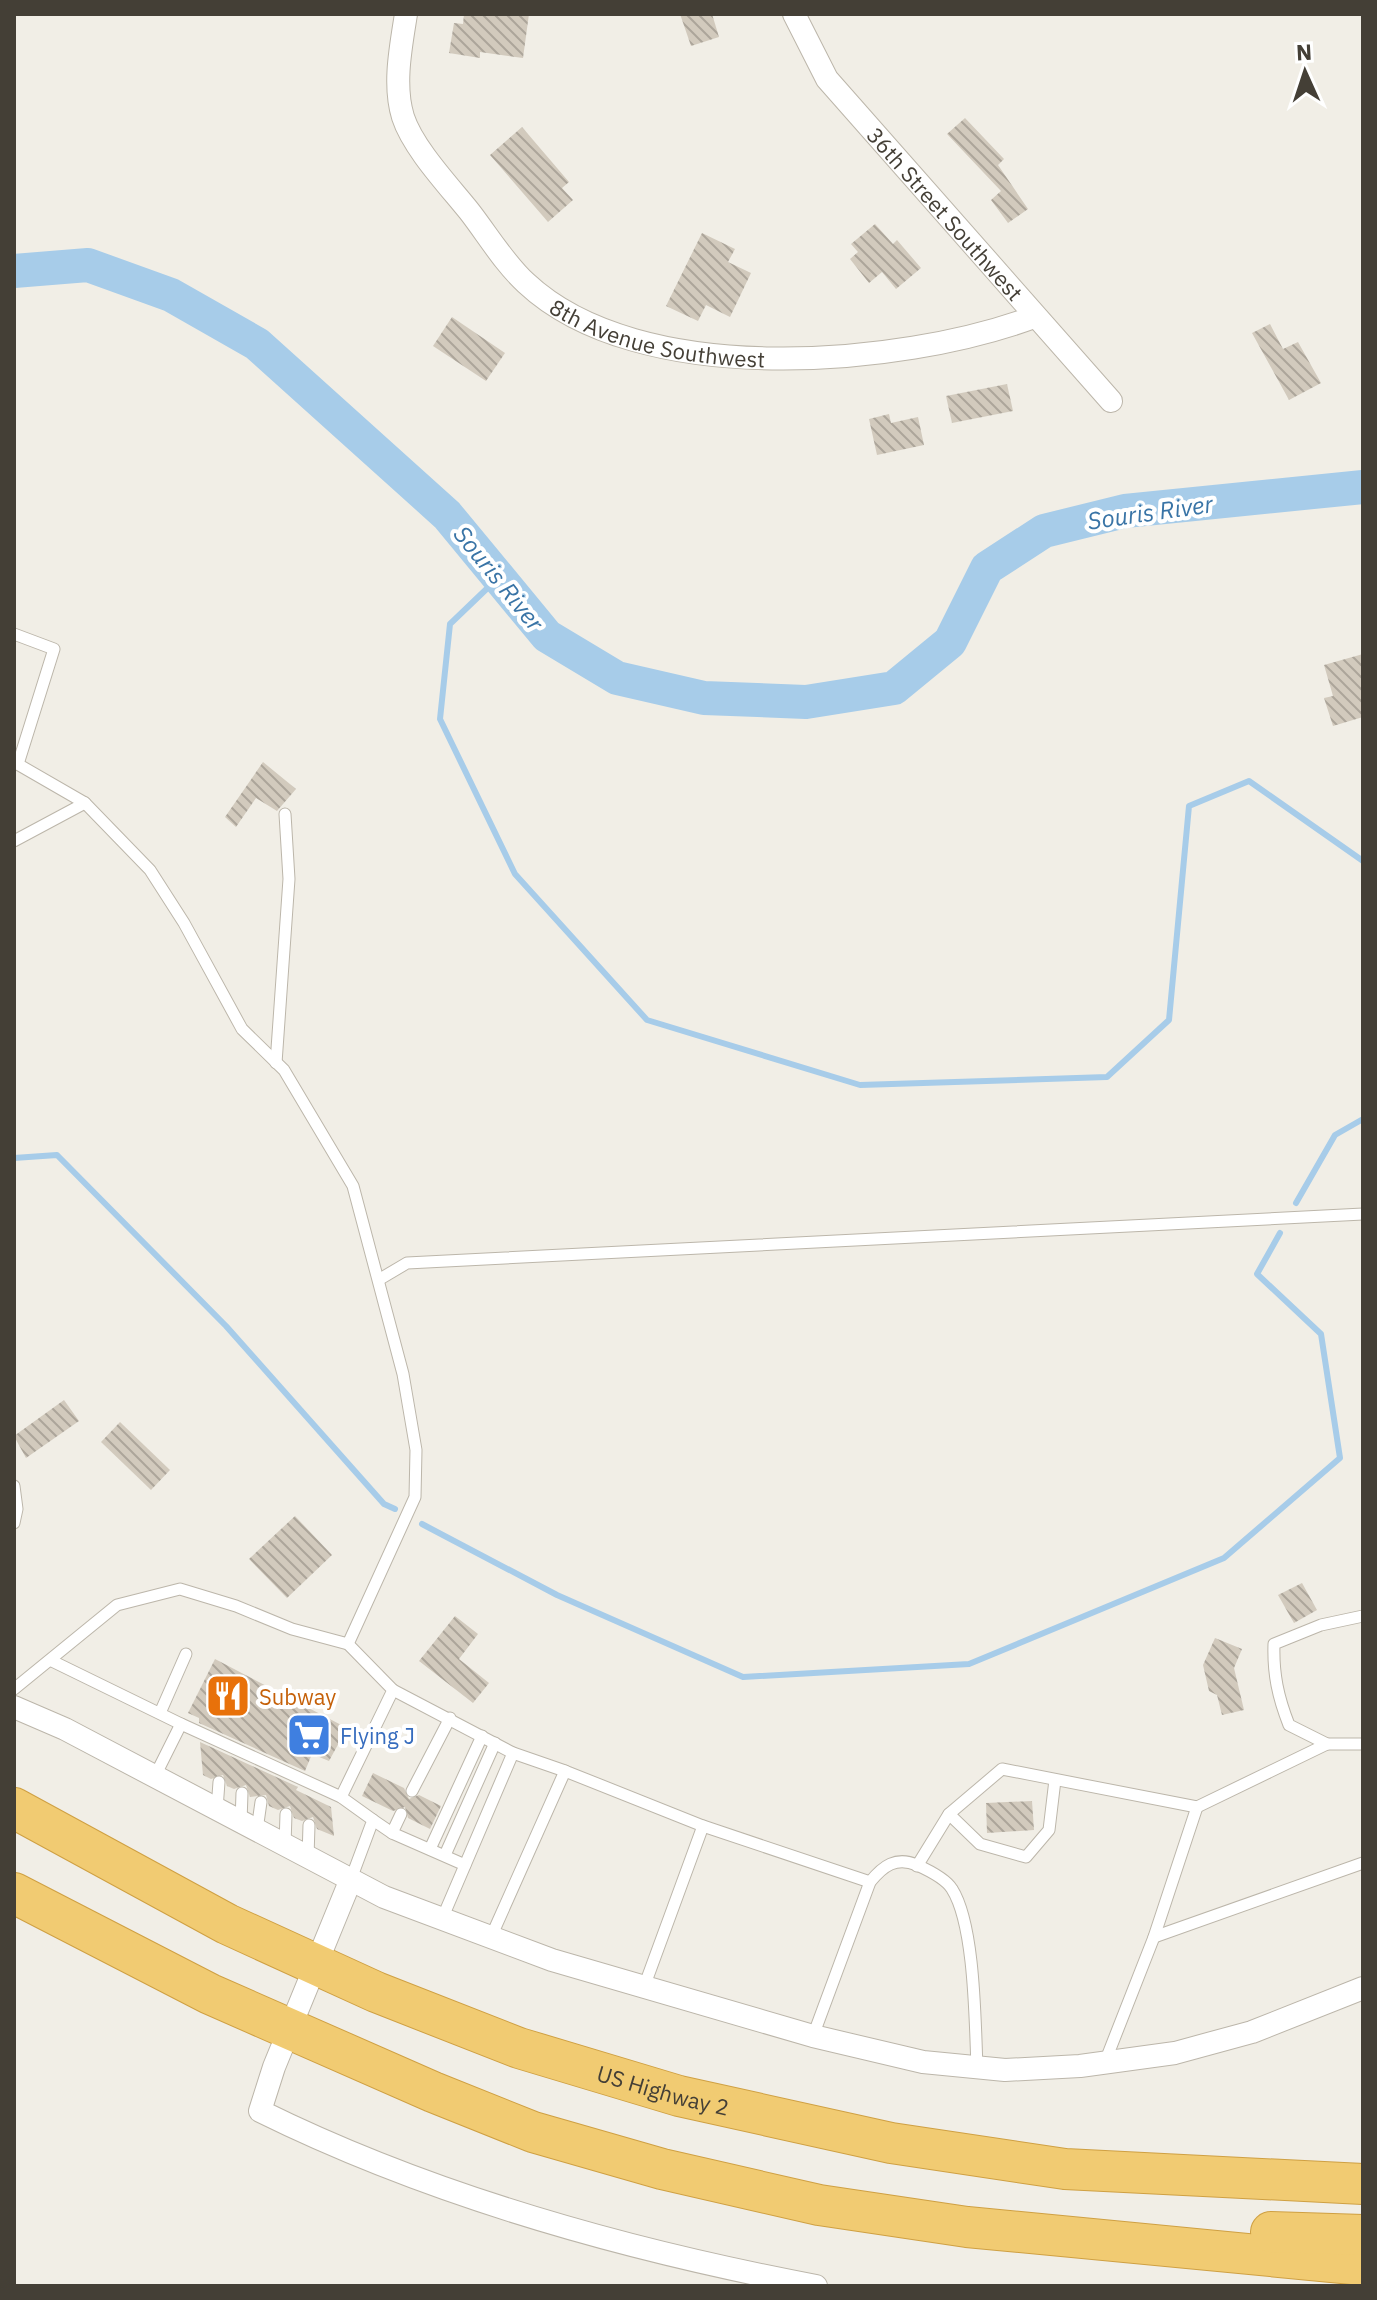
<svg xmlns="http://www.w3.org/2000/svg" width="1377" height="2300" font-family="'IBM Plex Sans',sans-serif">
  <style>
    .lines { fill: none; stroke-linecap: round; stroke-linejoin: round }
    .stream { stroke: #a7cce9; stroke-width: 6 }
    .river { stroke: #a7cce9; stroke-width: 34 }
    .building { fill: url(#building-back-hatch) }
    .lane-casing { stroke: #bcb6aa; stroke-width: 13 }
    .street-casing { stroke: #bcb6aa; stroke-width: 24 }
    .highway-casing { stroke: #cfa043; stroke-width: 42 }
    .lane { stroke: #fff; stroke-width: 11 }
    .street { stroke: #fff; stroke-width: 22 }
    .highway { stroke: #f1cb72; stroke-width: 40 }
    .labels { text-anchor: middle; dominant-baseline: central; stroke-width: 8; stroke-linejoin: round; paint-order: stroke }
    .street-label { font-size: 22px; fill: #443f36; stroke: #fff }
    .food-label { font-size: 22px; fill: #c56008; stroke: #fff; text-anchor: start }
    .shop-label { font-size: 22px; fill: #366cbe; stroke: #fff; text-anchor: start }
    .water-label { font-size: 24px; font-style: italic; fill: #3974a6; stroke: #fff }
  </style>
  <defs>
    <pattern id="building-back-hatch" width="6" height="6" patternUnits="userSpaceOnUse" patternTransform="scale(2)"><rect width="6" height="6" fill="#d2cabd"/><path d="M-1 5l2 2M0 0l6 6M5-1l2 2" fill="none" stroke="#aca59a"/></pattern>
  </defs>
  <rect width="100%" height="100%" fill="#f1eee6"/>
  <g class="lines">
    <g class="stream">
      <path d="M498,578L450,624L440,719L515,874L647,1020L860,1085L1107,1077L1169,1020L1189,806L1249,781L1363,861"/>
      <path d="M14,1158L57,1155L226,1326L384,1504L395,1509"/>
      <path d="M1296,1203L1335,1135L1363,1119"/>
      <path d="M422,1524L557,1595L743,1677L969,1664L1224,1558L1340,1458L1321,1334L1257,1274L1280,1233"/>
    </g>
    <path class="river" d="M14,271L88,265L171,295L257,344L447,515L547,636L617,678L704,698L806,702L894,688L950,642L987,568L1044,531L1125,511L1363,487"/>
  </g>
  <g class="building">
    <path d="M464,14H529L523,58L480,52V58L449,53L454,23L463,24Z"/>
    <path d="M680,14H712L719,37L691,46Z"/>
    <path d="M965,118L1004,159L998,165L1028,209L1008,223L991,200L1001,191L947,134Z"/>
    <path d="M522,127L569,182L562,188L573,200L548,222L490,155Z"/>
    <path d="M875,224L893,244L897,240L921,268L896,289L882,272L869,283L850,259L858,252L851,244Z"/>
    <path d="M702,233L735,249L728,262L751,273L730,317L706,305L698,321L666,306Z"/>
    <path d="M452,317L505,353L486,381L433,346Z"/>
    <path d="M1270,324L1283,349L1298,342L1321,383L1289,400L1252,333Z"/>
    <path d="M1007,384L1013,411L952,423L946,396Z"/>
    <path d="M889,414L891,423L918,417L924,445L877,455L869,419Z"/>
    <path d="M1363,654V717L1333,726L1324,698L1333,696L1324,665Z"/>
    <path d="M263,762L296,789L277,811L256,798L236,827L225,817Z"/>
    <path d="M64,1400L79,1421L26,1458L14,1436Z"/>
    <path d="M120,1422L170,1470L151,1490L101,1442Z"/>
    <path d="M295,1516L332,1555L287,1598L249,1559Z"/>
    <path d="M1302,1583L1317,1610L1294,1623L1278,1595Z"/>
    <path d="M455,1616L478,1634L459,1659L489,1683L473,1703L419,1661Z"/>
    <path d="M1215,1638L1242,1649L1234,1668L1244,1710L1222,1715L1217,1695L1209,1691L1203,1665Z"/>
    <path d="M215,1659L347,1728L329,1761L312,1754L305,1771L199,1723V1718L188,1713Z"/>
    <path d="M200,1742L298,1787L296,1790L331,1807L334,1836L317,1829L313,1817L302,1821L294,1818L290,1806L278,1810L269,1806L266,1795L250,1797L246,1785L234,1789L227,1786L223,1775L211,1779L203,1775Z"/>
    <path d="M373,1773L404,1788L409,1799L419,1795L441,1806L430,1829L408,1818L405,1807L393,1811L362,1796Z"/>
    <path d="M1032,1801L1034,1830L987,1833L986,1803Z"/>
  </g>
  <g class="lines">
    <g class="lane-casing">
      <g id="lane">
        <path d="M14,634L54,649L18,764"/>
        <path d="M14,762L85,803"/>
        <path d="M14,841L85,803L150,870L184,923L242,1029L284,1070L353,1186L403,1374L416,1450L415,1497L348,1644L292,1629L236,1606L180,1589L117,1605L14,1689"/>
        <path d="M276,1063L289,879L285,814"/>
        <path d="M380,1279L407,1263L1363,1214"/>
        <path d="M14,1486L17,1509L14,1523"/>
        <path d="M1363,1616L1321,1625L1274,1644C1273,1674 1278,1697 1289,1725L1327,1744H1363"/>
        <path d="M52,1661L181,1724"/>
        <path d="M393,1690L513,1753"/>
        <path d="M160,1713L186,1654"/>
        <path d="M155,1776L181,1724L341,1797L373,1820L351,1879"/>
        <path d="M412,1791L450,1718"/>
        <path d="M341,1797L393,1690L348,1644"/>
        <path d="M217,1809L219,1782"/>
        <path d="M949,1814L980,1844L1026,1857L1049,1830L1055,1780"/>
        <path d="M373,1820L392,1833L465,1865"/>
        <path d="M241,1822L242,1793"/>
        <path d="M257,1830L261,1802"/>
        <path d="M392,1833L401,1814"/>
        <path d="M285,1845L286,1814"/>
        <path d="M430,1849L482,1736"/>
        <path d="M445,1855L495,1743"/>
        <path d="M308,1857L309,1825"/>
        <path d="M917,1866L949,1814L1002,1769L1197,1807L1327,1744"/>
        <path d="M442,1919L513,1753L565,1771"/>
        <path d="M491,1937L565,1771L703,1826"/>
        <path d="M1154,1937L1363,1863"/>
        <path d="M644,1987L703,1826L870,1882"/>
        <path d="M813,2036L870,1882C883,1866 896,1856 917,1865C928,1870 946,1879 952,1889C975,1925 975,2023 977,2067"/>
        <path d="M1105,2062L1154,1937L1197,1807"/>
      </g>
    </g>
    <g class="street-casing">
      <g id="street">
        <path id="s1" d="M406,14C401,46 393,85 403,117C413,148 449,186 469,211C487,234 504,263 526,283C639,389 899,367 1034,317"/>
        <path id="s2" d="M794,14L827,79L1111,401"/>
        <path d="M14,1707L65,1729L384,1897L552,1960L813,2036L923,2062L1005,2070L1080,2066L1175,2053L1252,2032L1363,1988"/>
        <path d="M351,1879L274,2067L260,2111C434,2197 626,2250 816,2286"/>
      </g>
    </g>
    <g class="highway-casing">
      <g id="highway">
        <path id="s3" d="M14,1808L227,1924L376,1992L519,2048L679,2096L891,2143L1065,2169L1363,2184"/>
        <path d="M14,1893L210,1994L433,2092L533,2132L662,2169L819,2205L967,2227L1363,2265"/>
        <path d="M1271,2232L1363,2235"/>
      </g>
    </g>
    <use href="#lane" class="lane"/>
    <use href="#street" class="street"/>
    <use href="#highway" class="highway"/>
  </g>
  <defs>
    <g id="restaurant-square" transform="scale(2.3)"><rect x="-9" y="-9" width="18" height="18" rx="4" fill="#e8710a" stroke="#fff"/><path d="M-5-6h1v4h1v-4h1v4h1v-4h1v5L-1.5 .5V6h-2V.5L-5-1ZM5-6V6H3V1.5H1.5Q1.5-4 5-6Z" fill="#fff"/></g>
    <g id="supermarket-square" transform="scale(2.3)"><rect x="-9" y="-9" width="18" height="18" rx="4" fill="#3f7fe0" stroke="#fff"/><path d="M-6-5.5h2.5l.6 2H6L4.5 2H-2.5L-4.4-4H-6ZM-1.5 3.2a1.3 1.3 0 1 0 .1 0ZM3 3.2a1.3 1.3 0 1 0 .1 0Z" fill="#fff"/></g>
  </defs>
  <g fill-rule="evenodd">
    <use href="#restaurant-square" x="228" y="1696"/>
    <use href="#supermarket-square" x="309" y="1735"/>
  </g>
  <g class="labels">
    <g class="street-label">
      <text stroke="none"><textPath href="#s2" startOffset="252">36th Street Southwest</textPath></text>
      <text stroke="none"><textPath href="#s1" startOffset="456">8th Avenue Southwest</textPath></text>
      <text stroke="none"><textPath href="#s3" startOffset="710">US Highway 2</textPath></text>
    </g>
    <g class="food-label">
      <text x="259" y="1696">Subway</text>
    </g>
    <g class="shop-label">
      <text x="340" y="1735">Flying J</text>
    </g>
    <g class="water-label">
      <text transform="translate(1150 512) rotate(-8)">Souris River</text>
      <text transform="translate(499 578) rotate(51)">Souris River</text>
    </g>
  </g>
  <rect width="1377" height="2300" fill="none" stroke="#443f36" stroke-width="32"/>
  <g transform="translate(1305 72) rotate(357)" stroke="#ffffff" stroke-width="6" paint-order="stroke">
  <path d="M0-6L14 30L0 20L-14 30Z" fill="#443f36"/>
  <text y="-12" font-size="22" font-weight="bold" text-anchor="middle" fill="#443f36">N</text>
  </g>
</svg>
